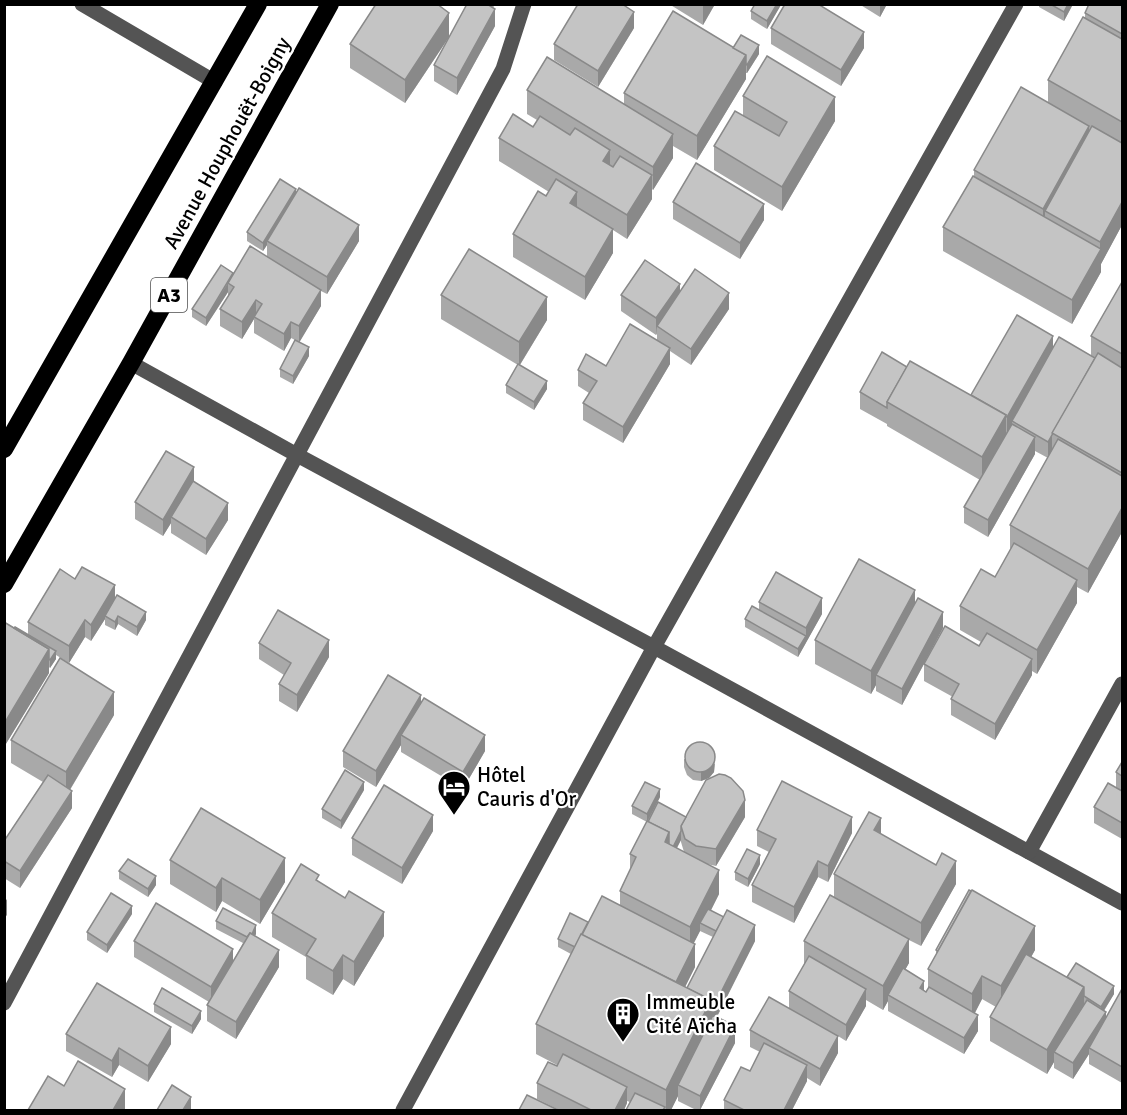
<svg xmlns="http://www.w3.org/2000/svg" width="1127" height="1115" font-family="Signika,sans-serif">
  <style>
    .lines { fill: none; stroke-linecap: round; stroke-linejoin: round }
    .minor { stroke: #545454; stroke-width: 15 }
    .highway { stroke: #000; stroke-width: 18 }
    .wall { fill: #a9a9a9; fill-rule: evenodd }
    .shaded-wall { fill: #898989 }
    .building { fill: #c4c4c4; stroke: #898989; stroke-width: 1.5 }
    .labels { text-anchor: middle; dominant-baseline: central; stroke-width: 4.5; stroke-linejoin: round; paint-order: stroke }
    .shield { fill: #fff; stroke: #4c4c4c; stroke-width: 1.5 }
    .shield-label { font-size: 20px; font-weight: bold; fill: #000 }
    .street-label { font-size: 21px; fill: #000; stroke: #fff }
    .poi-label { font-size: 21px; fill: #000; stroke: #fff; text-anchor: start }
  </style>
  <rect width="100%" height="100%" fill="#fff"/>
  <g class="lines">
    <g class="minor">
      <path d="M82,4L215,82"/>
      <path d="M131,363L297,455L654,647L1122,903"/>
      <path d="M1029,852L1122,684"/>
      <path d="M4,1003L503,69L524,4"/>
      <path d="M403,1110L654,647L1016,4"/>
    </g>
    <g class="highway">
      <path d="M4,449L258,4"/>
      <path d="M4,584L131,363L330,4"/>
    </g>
  </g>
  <g class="wall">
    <path d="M467,4H495L493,8L495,26L457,95L434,81V65Z"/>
    <path d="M669,4H715L703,25Z"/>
    <path d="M781,4L767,29L751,19V11Z"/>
    <path d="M859,4H887L880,17Z"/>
    <path d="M1039,4H1073L1064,21L1039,7Z"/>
    <path d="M1122,4V225L1101,264V272L1072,324L943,251V227L974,176V170L1048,102V80L1085,18V13Z"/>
    <path d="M634,28L598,87L554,60V44Z"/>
    <path d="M771,28L864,48L841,86L771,44Z"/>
    <path d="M449,37L405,103L350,68V44Z"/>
    <path d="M733,48L759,54L747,73H746V79L697,160L673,146V158L653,190L652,189V199L627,239L613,230V253L585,300L513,257V234L546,196L549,192L499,161V138L533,127L537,120L527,114V90L624,104V93Z"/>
    <path d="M743,96L835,121L782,211L714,170V146L743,116Z"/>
    <path d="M296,193L359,241L327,294L321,291V306L299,342L309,356L293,384L280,377V369L295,340L291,338L284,351L254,333V319L242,339L220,326V309L228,298V292L206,326L192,317V309L233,273L267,257V245L263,251L247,241V232Z"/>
    <path d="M673,202L764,220L740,259L673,219Z"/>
    <path d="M1122,282V532L1088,593L1077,587V603L1037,674L1032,671V675L995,740L951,715V699L953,697L924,681V664L902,705L876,691V685L871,694L815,664V640L915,603L943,628L924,663L979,646L981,642L960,630V606L995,577L1011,549L1010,548V525L1048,458L1035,451V454L988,537L964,523V507L980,480L887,426V424L860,409V392L971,395L1053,347L1091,356V336Z"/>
    <path d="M680,292L729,309L691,365L670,351V364L623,443L583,420V403L589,393L578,386V370L606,366L657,340V334L656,335L621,311V295Z"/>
    <path d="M441,295L547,320L520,365L547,389L534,410L506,393V385L518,365L441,319Z"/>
    <path d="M194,482L228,520L206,555L171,533V523L163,536L135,519V502Z"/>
    <path d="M75,579L115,599L146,620L137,636L118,624L115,630L105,625V619L91,641L85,637L69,663L56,655V659L50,668L49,667V673L4,747V622L28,635V622Z"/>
    <path d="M759,602L822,614L798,657L745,627V619L759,610Z"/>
    <path d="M259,643L329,657L297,712L279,701V684L284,675L259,659Z"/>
    <path d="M421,702L485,751L463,789L401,752V745L376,787L343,767V751Z"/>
    <path d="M114,715L70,790L72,808L20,888L4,878V841L43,782L11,763V740Z"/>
    <path d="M684,759L715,764L714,772L709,778L701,781L693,780L687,775L684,767Z"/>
    <path d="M1122,762V839L1094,823V807L1116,788V772Z"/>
    <path d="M364,790L341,829L322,818V809Z"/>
    <path d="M660,797L648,822L686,817H745L716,866L707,864L719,894L711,910L755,941L717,1017L735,1043L700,1110H696L678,1101V1096L671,1110H626L630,1102L627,1101V1103L624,1110H559L537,1099V1083L557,1065L536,1054V1024L571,954L558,947V939L620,905V891L630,870V854L647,822L632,814V806ZM681,840V842L684,852L676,848ZM700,931L713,937L687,988L685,987L695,967L694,943Z"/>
    <path d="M757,830L852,833L828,882L818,877L794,923L752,902V885L769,852L757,846Z"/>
    <path d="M433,831L402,884L352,855V838Z"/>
    <path d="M881,834L956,884L921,946L909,940V963L905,970L924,990L926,992L928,989V969L936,955V950H1035L1031,957L1067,977L1114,994L1104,1011L1106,1018L1122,989V1083L1089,1064V1054L1073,1079L1054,1068V1062L1047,1074L990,1041V1017L996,1007L982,999L975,1013L978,1031L964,1054L888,1011V1001L883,1010L866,1000V1006L846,1041L838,1036V1053L820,1086L807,1078V1081L792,1110H724V1100L750,1071L760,1052L750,1047V1030L789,1008V991L804,965V941L834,897V874Z"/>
    <path d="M170,860L285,882L260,924L222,901L216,912L170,884Z"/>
    <path d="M760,864L748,887L735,880V872Z"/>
    <path d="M119,871L156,885L148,897L119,879Z"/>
    <path d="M319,882L384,936L354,986L343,979L333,995L306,979V957L272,937V913Z"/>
    <path d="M132,914L107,953L87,940V932Z"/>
    <path d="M216,921L256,934L255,936L279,967L236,1039L207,1021V1005L209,1002L134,957V941L233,961L243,943L216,929Z"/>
    <path d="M154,1004L201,1019L192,1034L154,1012Z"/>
    <path d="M66,1034L171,1044L148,1082L119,1065L112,1077L66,1051Z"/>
  </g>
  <g class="shaded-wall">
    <path d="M703,4H715L703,25Z"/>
    <path d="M777,4L781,5L767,29V21Z"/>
    <path d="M880,4H887L880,17Z"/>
    <path d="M1068,4H1073L1064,21V12Z"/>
    <path d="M495,9V26L457,95V78Z"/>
    <path d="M634,12V28L598,87V71Z"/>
    <path d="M449,13V37L405,103V80Z"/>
    <path d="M864,32V48L841,86V70Z"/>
    <path d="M759,45V54L747,73V65Z"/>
    <path d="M746,55V79L697,160V136Z"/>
    <path d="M835,97V121L782,211V187Z"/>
    <path d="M1089,126V149L1045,211V229L1043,233V209Z"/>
    <path d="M673,134V158L653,190V167Z"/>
    <path d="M610,150V173L603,161Z"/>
    <path d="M652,175V199L627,239V215Z"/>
    <path d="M296,189V197L267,241V245L263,251V243Z"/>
    <path d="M577,192V216L570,203Z"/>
    <path d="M1122,202V225L1101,264V272L1072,324V300L1100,250V242Z"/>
    <path d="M764,204V220L740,259V243Z"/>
    <path d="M359,225V241L327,294V277Z"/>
    <path d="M613,229V253L585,300V277Z"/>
    <path d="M228,283V292L206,326V318Z"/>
    <path d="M680,284V300L657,326L656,335V318Z"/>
    <path d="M321,290V306L299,343V326Z"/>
    <path d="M729,293V309L691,365V349Z"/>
    <path d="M547,297V320L519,366V342Z"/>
    <path d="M256,300V316L254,317V319L242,339V322Z"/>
    <path d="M291,322V338L284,351V334Z"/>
    <path d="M1053,336V352L1012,421V425L1007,434V417Z"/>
    <path d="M309,347V356L293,384V376Z"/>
    <path d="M670,348V364L623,443V427Z"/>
    <path d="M547,381V389L534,410V402Z"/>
    <path d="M1006,415V439L982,481V457Z"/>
    <path d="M1052,434V450L1048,458V442Z"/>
    <path d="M1035,437V454L988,537V520Z"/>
    <path d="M194,467V484L171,517V523L163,536V520Z"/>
    <path d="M228,503V520L206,555V539Z"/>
    <path d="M1122,508V532L1088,593V569Z"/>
    <path d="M1077,580V603L1037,674V650Z"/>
    <path d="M115,585V602L105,616V619L91,641V625Z"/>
    <path d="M915,590V613L876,675V685L871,694V671Z"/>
    <path d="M822,598V614L798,657V649L806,636V628Z"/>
    <path d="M146,612V620L137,636V627Z"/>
    <path d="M943,612V628L902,705V689Z"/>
    <path d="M118,616V624L115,630V622Z"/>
    <path d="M85,620V637L69,663V646Z"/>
    <path d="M329,640V657L297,712V695Z"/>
    <path d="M49,649V673L4,747V724Z"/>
    <path d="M56,651V659L50,668V660Z"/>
    <path d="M1032,659V675L995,740V724Z"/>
    <path d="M114,692V715L66,796V772Z"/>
    <path d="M421,695V711L401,735V745L376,787V771Z"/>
    <path d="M485,735V751L463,789V772Z"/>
    <path d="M715,756L714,772L709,778L701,781V772Z"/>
    <path d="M364,782V790L341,829V821Z"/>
    <path d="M660,789V797L647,822V814Z"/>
    <path d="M72,791V808L20,888V871Z"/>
    <path d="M745,800V817L716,866V849Z"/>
    <path d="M433,815V831L402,884V868Z"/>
    <path d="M852,817V833L828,882V866Z"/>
    <path d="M881,818V842L874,830Z"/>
    <path d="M681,831V840L672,858V849Z"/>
    <path d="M669,832V856L665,842Z"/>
    <path d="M760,855V864L748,887V879Z"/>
    <path d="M285,858V882L260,924V900Z"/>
    <path d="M818,861V877L794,923V907Z"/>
    <path d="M956,861V884L921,946V923Z"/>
    <path d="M719,870V894L704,924L700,923V931L690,950V927Z"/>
    <path d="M156,876V885L148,897V889Z"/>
    <path d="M222,878V901L216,912V888Z"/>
    <path d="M7,899V915L4,919V903Z"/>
    <path d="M132,906V914L107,953V945Z"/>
    <path d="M384,912V936L354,986V962Z"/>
    <path d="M256,925V934L249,947V938Z"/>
    <path d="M755,925V941L711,1028V1012Z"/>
    <path d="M1035,926V950L1001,1010V986Z"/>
    <path d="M909,939V963L890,996L888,995V1001L883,1010V986Z"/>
    <path d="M695,944V967L674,1009V986Z"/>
    <path d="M233,949V966L211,1003V987Z"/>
    <path d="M279,950V967L236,1039V1022Z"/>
    <path d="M343,955V979L333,995V971Z"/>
    <path d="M982,976V999L972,1018V994Z"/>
    <path d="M924,981V997L920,988Z"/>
    <path d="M1114,986V994L1101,1015V1007Z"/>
    <path d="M1084,987V1010L1054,1052V1062L1047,1074V1050Z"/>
    <path d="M866,989V1006L846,1041V1025Z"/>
    <path d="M711,1000V1031L678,1085V1096L671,1110H666V1090Z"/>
    <path d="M201,1011V1019L192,1034V1026Z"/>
    <path d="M1106,1012V1028L1089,1048V1054L1073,1079V1063Z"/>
    <path d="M978,1015V1031L964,1054V1038Z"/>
    <path d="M735,1026V1043L700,1110V1096Z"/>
    <path d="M171,1027V1044L148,1082V1066Z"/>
    <path d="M838,1036V1053L820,1086V1069Z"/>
    <path d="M119,1048V1065L112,1077V1061Z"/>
    <path d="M807,1065V1081L792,1110H784Z"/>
    <path d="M627,1087V1103L624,1110H615Z"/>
    <path d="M125,1089V1110H113Z"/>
    <path d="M191,1097V1110H183Z"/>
  </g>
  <g class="building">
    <path d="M376,4H437L449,13L405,80L350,44Z"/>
    <path d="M467,4H487L495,9L457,78L434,65Z"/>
    <path d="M578,4H622L634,12L598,71L554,44Z"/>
    <path d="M755,4H777L767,21L751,11Z"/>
    <path d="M785,4H818L864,32L841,70L771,28Z"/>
    <path d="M1050,4H1068L1064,12Z"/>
    <path d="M1089,4H1122V34L1085,13Z"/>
    <path d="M673,11L746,55L697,136L624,93Z"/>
    <path d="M1083,17L1122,39V122L1048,80Z"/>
    <path d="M741,35L759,45L747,65L746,64V55L733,48Z"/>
    <path d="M767,56L835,97L782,187L714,146L735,111L779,136L787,122L743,96Z"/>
    <path d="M547,57L673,134L653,167L527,90Z"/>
    <path d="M1021,87L1089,126L1043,209L974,170Z"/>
    <path d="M513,114L533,127L540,116L570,135L575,128L610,150L603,161L613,167L620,156L652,175L627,215L499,138Z"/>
    <path d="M1092,126L1122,143V202L1100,242L1045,211Z"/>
    <path d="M696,163L764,204L740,243L673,202Z"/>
    <path d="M973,176L1101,249L1072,300L943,227Z"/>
    <path d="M280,179L296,189L263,243L247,232Z"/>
    <path d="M556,179L577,192L570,203L613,229L585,277L513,234L538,191L546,196Z"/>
    <path d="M299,188L359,225L327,277L267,241Z"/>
    <path d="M250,246L321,290L299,326L291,322L284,334L254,317L262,304L256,300L242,322L220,309L234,287L228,283Z"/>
    <path d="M469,249L547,297L519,342L441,295Z"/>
    <path d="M645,260L680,284L656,318L621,295Z"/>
    <path d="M221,265L233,273L206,318L192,309Z"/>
    <path d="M695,269L729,293L691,349L657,326Z"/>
    <path d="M1122,282V354L1091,336Z"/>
    <path d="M1017,315L1053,336L1007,417L1005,416L1006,415L971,395Z"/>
    <path d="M630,324L670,348L623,427L583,403L597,381L578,370L586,354L606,366Z"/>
    <path d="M1059,337L1095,358L1048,442L1012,421Z"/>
    <path d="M295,340L309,347L293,376L280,369Z"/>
    <path d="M882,352L907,367L887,402V408L860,392Z"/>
    <path d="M1098,353L1122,368V473L1052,433Z"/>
    <path d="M910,361L1006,415L982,457L887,402Z"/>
    <path d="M518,364L547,381L534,402L506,385Z"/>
    <path d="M1012,424L1035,437L988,520L964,507Z"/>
    <path d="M1058,439L1122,476V508L1088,569L1010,525Z"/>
    <path d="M166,451L194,467L163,520L135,502Z"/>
    <path d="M193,481L228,503L206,539L171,517Z"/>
    <path d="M1014,543L1077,580L1037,650L960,606L981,569L995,577Z"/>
    <path d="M859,559L915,590L871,671L815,640Z"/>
    <path d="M82,567L115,585L91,625L85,620L69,646L28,622L60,569L75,579Z"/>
    <path d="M776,572L822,598L806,628L759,602Z"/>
    <path d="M117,595L146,612L137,627L118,616L115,622L105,616Z"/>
    <path d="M918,598L943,612L902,689L876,675Z"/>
    <path d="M752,606L806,636L798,649L745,619Z"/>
    <path d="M278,610L329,640L297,695L279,684L291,663L259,643Z"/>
    <path d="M4,622L49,649L4,724Z"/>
    <path d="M945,626L979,646L987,633L1032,659L995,724L951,699L959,684L924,664Z"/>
    <path d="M15,627L56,651L50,660L49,659V649L14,628Z"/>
    <path d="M60,658L114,692L66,772L11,740Z"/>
    <path d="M388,675L421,695L376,771L343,751Z"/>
    <path d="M424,698L485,735L463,772L401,735Z"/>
    <circle cx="700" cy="757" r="15"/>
    <path d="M1122,762V776L1116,772Z"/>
    <path d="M345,770L364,782L341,821L322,809Z"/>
    <path d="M719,774L725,775L731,778L743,791L745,800L716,849L696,846L685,839L681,826L706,780Z"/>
    <path d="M48,775L72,791L20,871L4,861V841Z"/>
    <path d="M782,781L852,817L828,866L818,861L794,907L752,885L776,839L757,830Z"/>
    <path d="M645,782L660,789L647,814L632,806Z"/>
    <path d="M1108,783L1122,791V823L1094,807Z"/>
    <path d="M384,785L433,815L402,868L352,838Z"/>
    <path d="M658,802L686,817L681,826V831L673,847L669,845V832L648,822Z"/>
    <path d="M201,808L285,858L260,900L222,878L216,888L170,860Z"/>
    <path d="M869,812L881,818L874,830L936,865L942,853L956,861L921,923L834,874Z"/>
    <path d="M647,821L669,832L665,842L719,870L690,927L620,891L636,857L630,854Z"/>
    <path d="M747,849L760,855L748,879L735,872Z"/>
    <path d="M128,859L156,876L148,889L119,871Z"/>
    <path d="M301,864L319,875L316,880L345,898L349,891L384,912L354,962L343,955L333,971L306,955L316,939L272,913Z"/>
    <path d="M969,890L971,891L938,951L936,950Z"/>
    <path d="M972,890L1035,926L1001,986L982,976L972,994L928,969Z"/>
    <path d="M111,893L132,906L107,945L87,932Z"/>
    <path d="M830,895L909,939L883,986L804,941Z"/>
    <path d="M602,896L695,944L676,982L582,935Z"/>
    <path d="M156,903L233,949L211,987L134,941Z"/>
    <path d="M223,908L256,925L252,934L250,933L247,937L216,921Z"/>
    <path d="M708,909L724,917L716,931L700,923Z"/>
    <path d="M727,910L755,925L711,1012V1000L687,988Z"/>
    <path d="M570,913L588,922L575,947L558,939Z"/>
    <path d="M250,933L279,950L236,1022L207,1005Z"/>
    <path d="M581,934L711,1000L666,1090L536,1024Z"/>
    <path d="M1026,954L1084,987L1047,1050L990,1017Z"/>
    <path d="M809,956L866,989L846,1025L789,991Z"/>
    <path d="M1076,963L1114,986L1101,1007L1084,996V987L1067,977Z"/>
    <path d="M903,968L924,981L920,988L926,992L929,987L978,1015L964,1038L888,995Z"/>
    <path d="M97,983L171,1027L148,1066L119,1048L112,1061L66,1034Z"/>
    <path d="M162,988L201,1011L192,1026L154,1004Z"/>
    <path d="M1122,989V1067L1089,1048Z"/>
    <path d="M769,997L838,1036L820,1069L750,1030Z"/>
    <path d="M1087,1000L1106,1012L1073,1063L1054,1052Z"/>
    <path d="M713,1015L735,1026L700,1096L678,1085Z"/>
    <path d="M764,1043L807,1065L784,1110H744L724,1100L741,1067L750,1071Z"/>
    <path d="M563,1054L627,1087L615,1110H591L537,1083L548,1062L557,1066Z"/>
    <path d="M78,1061L125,1089L113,1110H28L48,1076L64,1086Z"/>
    <path d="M172,1085L191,1097L183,1110H157Z"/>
    <path d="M635,1093L665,1107L663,1110H626Z"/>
    <path d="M527,1095L558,1110H519Z"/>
  </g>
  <defs>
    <g id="hotel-pin" transform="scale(1.725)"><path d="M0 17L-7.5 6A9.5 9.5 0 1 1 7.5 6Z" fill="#000" stroke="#fff"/><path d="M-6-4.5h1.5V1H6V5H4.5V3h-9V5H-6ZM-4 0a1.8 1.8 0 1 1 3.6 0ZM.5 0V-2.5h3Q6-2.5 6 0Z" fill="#fff"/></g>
    <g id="building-pin" transform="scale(1.725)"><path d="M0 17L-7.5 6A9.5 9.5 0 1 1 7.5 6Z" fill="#000" stroke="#fff"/><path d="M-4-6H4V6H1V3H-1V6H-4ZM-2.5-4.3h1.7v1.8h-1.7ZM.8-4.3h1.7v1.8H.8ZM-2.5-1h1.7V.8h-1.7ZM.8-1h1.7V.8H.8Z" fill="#fff"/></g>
  </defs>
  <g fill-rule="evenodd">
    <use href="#hotel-pin" x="454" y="787"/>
    <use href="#building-pin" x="623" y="1014"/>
  </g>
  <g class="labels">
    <rect class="shield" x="151" y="278" width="36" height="34" rx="4.5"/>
    <g class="shield-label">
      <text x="169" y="295">A3</text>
    </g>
    <g class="street-label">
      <text transform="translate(227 143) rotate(-61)">Avenue Houphouët-Boigny</text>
    </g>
    <g class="poi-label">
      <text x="477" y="775">Hôtel<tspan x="477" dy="24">Cauris d'Or</tspan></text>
      <text x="646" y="1002">Immeuble<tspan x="646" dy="24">Cité Aïcha</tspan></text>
    </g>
  </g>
  <rect width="1127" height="1115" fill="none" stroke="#000000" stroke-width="12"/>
</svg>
